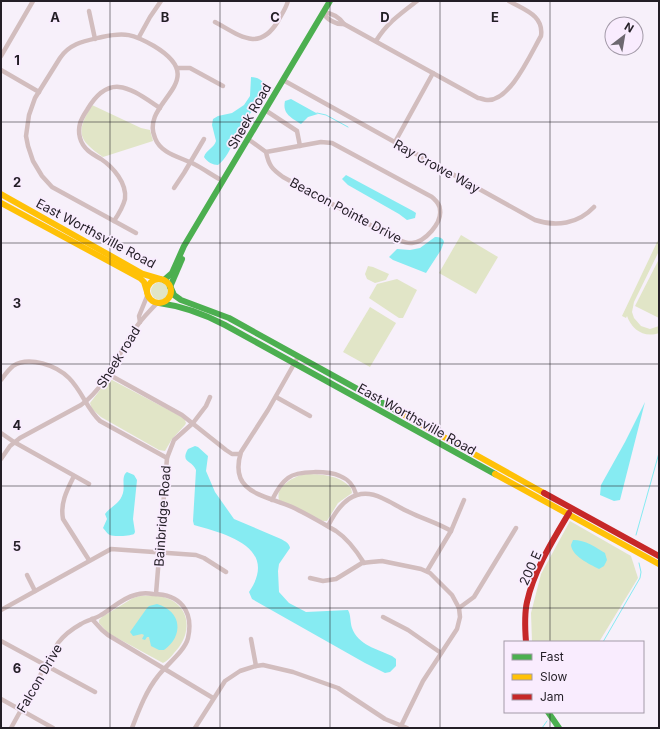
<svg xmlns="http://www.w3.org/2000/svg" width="660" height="729" font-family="Inter,sans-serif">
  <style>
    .green { fill: #e1e5c7 }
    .water { fill: #86ebf2 }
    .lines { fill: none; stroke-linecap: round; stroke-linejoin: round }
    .stream { stroke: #86ebf2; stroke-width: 1 }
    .street { stroke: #d2bdbe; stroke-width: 4.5 }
    .fast { stroke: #4caf50; stroke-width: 6 }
    .slow { stroke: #ffc107; stroke-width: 6 }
    .jam { stroke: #c62828; stroke-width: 6 }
    .grid { fill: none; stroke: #231e26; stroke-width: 1; stroke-opacity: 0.55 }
    .labels { text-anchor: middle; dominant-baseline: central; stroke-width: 3.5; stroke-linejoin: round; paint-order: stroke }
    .street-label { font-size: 13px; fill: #231e26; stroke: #f9ecfe }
    .grid-label { font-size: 13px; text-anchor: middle; font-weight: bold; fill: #231e26; stroke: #f9ecfe; stroke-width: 3.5; stroke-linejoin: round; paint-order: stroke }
  </style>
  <rect width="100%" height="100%" fill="#f7f0fa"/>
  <g class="green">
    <path d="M92,105L141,128L150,130L153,141L103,157C77,139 76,132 92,105Z"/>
    <path d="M461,235L498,257L476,294L439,273Z"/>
    <path d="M659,238V251L634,302L632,312L634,318L641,326L650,329L659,326V333C644,338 632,330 627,316L626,318L622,316Z"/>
    <path d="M659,259V318L635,306Z"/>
    <path d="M368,266L373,267L389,274L386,280L375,283L367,279L365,274Z"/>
    <path d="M397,279L417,290L403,318H399L369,298L377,284Z"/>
    <circle cx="160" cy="291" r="9"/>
    <path d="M370,307L396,323L370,367L343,352Z"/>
    <path d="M112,380L184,418L186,423L185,425L172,439L165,451L159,450L101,417L92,409L90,403L107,381Z"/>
    <path d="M304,474C321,474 340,475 351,488L352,493L338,503L327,521H323L279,500C275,486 294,477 304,474Z"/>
    <path d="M570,521L631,556L638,578L599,642H532L531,613L541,574Z"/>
    <path d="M158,595C163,597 168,598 173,601C193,614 189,638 174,653C171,657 167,661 163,663L108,633L99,623V620L102,617L133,598L140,596Z"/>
  </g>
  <g class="water">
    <path d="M251,77C257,77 266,81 264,89C262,99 244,122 237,131C235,133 235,136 234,139C232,147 225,160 218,165C213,165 207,162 204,157C206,150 214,148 216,141L212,125L213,119L218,116L232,113L244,105L250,96Z"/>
    <path d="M291,99L318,114L308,117L301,124C292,118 282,114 285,101Z"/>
    <path d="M346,175L413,211L416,213L415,218L407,220L399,214L348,185L342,179Z"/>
    <path d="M435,237C440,237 443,238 444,242L441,250L426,273L393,260L389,257L397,249L410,250L420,248Z"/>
    <path d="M645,402L620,500L614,501L600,495L601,485L625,442Z"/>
    <path d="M195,446L198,447L208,456L206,471L215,492L234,519L281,539C286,542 289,543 290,548L279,564L278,571L279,592L289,603L306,612L348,610C351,615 350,622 352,628C358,645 377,649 392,656L396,659V666L390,672L385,673L365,663L252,599L249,592C279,548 227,534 194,525L193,521L196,470C192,460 180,463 188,449Z"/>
    <path d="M127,472L134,475L137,480L133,519L135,532L134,534C130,536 114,537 110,535C107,534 106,531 103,528L107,519L105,514C111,506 120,504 123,493C125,486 121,476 127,472Z"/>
    <path d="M573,540C586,540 595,547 605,553L607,560L604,566L599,569C589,564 572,556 571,545Z"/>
    <path d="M157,604C182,611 184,636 164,650H159L151,646L149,637H147L145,640L142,639L144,635L142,634L133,636L130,632L147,608L149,606Z"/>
  </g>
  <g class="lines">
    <g class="stream">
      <path d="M317,113L326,115L348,127"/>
      <path d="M636,535L659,453"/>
      <path d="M603,642L640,578L641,572L639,563"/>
      <path d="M542,728L547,721"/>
    </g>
    <g class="street">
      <path d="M89,11L95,39"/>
      <path d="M323,12C332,13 339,17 344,24L478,98C481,98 484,100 487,100C510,102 531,53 541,36C544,15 524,10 509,1"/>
      <path d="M323,12C326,19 336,25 344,24"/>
      <path d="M215,22C239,35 259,53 278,21C282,14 286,8 288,1"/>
      <path d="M139,37L150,17L161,1"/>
      <path d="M376,41C387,23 400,14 417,1"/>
      <path d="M1,56L33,1"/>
      <path d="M177,68H190L223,86"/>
      <path d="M1,70L39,92"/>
      <path d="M283,80L535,220C556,227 578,224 594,207"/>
      <path d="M265,110L297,131L300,146"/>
      <path d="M248,139L266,152C269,166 272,169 283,177L394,238C400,240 406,244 412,243C425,242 442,223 440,210C440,204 436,201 432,197L332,143L321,142L266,152"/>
      <path d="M395,142L433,73"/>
      <path d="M174,188L184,173L204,139"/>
      <path d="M114,221C118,215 123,207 125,199C127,183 113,167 101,159C92,154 83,149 80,138C77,127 81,119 87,110C110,71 131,89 160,108"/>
      <path d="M136,233L52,187L42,176L33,161L28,146L26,136L29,115L35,98L60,58C70,43 85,41 102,37C125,32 133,34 154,46C214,82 139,101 155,138C161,154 180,157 194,164C204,169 213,176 223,181"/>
      <path d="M140,322L139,316L148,294"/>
      <path d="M298,357L268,410L241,452C228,494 266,495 292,507C307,514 322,523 336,531C348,539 356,550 364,563"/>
      <path d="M108,374L182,415L226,450L232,454H240"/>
      <path d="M1,380C4,376 8,370 13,366C29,355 57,366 69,378C82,391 87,409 100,421L167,458"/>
      <path d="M276,397L310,416"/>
      <path d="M1,433L14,442L89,484"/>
      <path d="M1,459L10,446L20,438L81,405C107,386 118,354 135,329C141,319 150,311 157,303"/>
      <path d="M74,476C67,490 60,503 63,519L89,560"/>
      <path d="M272,500C276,492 281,483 288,478C298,470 329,471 340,476C348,479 354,486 356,494"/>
      <path d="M328,526C339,504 355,485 382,498C391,502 400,508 409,512C423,519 438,523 451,531"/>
      <path d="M427,571L451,531L464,500"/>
      <path d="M27,575L35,591"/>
      <path d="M310,578L323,581L336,579L362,563L371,562L382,561L421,569L430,573L452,595L459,608L460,617L457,629L423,681L400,728"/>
      <path d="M156,594L167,458L174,440L193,423L206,406L210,397"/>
      <path d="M459,608L474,597L516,528"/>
      <path d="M1,610L111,549L196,555L204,558L226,572"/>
      <path d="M383,617L408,630L441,653"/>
      <path d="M92,619L102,630L108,635L213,698"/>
      <path d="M251,639L256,666"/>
      <path d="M1,641L95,692"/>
      <path d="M1,699L53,728"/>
      <path d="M11,728L58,643C64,635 72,629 81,624C87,620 95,619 101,615C112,609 122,598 135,595C141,593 147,593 153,594C180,594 194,611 188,638C185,651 166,665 158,676C146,691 139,710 132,728"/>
      <path d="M195,728L225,681L240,671L256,666L263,665L293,672L338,688L385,719L407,728"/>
    </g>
    <g class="fast">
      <path d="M164,280L172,273L184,246L330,1"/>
      <path d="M170,287L182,259"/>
      <path d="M171,288L174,295L181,300L229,318L399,412"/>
      <path d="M159,303C182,306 204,314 225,325L495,474"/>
      <path d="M548,712L559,728"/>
    </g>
    <g class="slow">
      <path d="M1,194L143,274L160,279"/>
      <path d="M1,203L140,278L144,282L147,292"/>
      <circle cx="159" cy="291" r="12"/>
      <path d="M399,412L544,493"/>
      <path d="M495,474L659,564"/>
    </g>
    <g class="jam">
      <path d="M544,493L659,556"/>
      <path d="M526,642C525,629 524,615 527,602C534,570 553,540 569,513"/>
    </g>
  </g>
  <path class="grid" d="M110,1V728M220,1V728M330,1V728M440,1V728M550,1V642M1,122H659M1,243H659M1,364H659M1,486H659M1,608H659M550,712V728"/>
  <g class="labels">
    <g class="street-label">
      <text transform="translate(249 116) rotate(-60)">Sheek Road</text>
      <text transform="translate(437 166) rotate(29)">Ray Crowe Way</text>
      <text transform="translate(346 210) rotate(28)">Beacon Pointe Drive</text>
      <text transform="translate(96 233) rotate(28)">East Worthsville Road</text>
      <text transform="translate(118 357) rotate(-58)">Sheek road</text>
      <text transform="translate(417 419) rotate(29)">East Worthsville Road</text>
      <text transform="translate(162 516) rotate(-86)">Bainbridge Road</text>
      <text transform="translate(530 568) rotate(-66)">200 E</text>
      <text transform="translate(39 678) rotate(-60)">Falcon Drive</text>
    </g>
  </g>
  <g class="grid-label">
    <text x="55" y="22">A</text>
    <text x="165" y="22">B</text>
    <text x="275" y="22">C</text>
    <text x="385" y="22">D</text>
    <text x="495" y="22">E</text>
    <text x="17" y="65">1</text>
    <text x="17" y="187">2</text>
    <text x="17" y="308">3</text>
    <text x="17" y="430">4</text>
    <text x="17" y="551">5</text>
    <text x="17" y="673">6</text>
  </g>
  <rect width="660" height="729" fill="none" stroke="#231e26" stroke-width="4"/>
  <rect x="504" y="641" width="140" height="72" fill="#f9ecfe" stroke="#a39aa8"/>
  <rect x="512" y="654" width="20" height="6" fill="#4caf50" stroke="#a39aa8"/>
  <text x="540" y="661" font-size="12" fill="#231e26">Fast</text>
  <rect x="512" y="674" width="20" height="6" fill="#ffc107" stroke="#a39aa8"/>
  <text x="540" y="681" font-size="12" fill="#231e26">Slow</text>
  <rect x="512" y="694" width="20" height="6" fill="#c62828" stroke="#a39aa8"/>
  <text x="540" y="701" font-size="12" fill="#231e26">Jam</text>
  <g transform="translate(624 36) rotate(31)"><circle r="19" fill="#f9ecfe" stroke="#a39aa8"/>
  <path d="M0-3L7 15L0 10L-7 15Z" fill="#6d6870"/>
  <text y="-6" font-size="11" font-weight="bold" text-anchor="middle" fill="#231e26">N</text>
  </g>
</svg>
